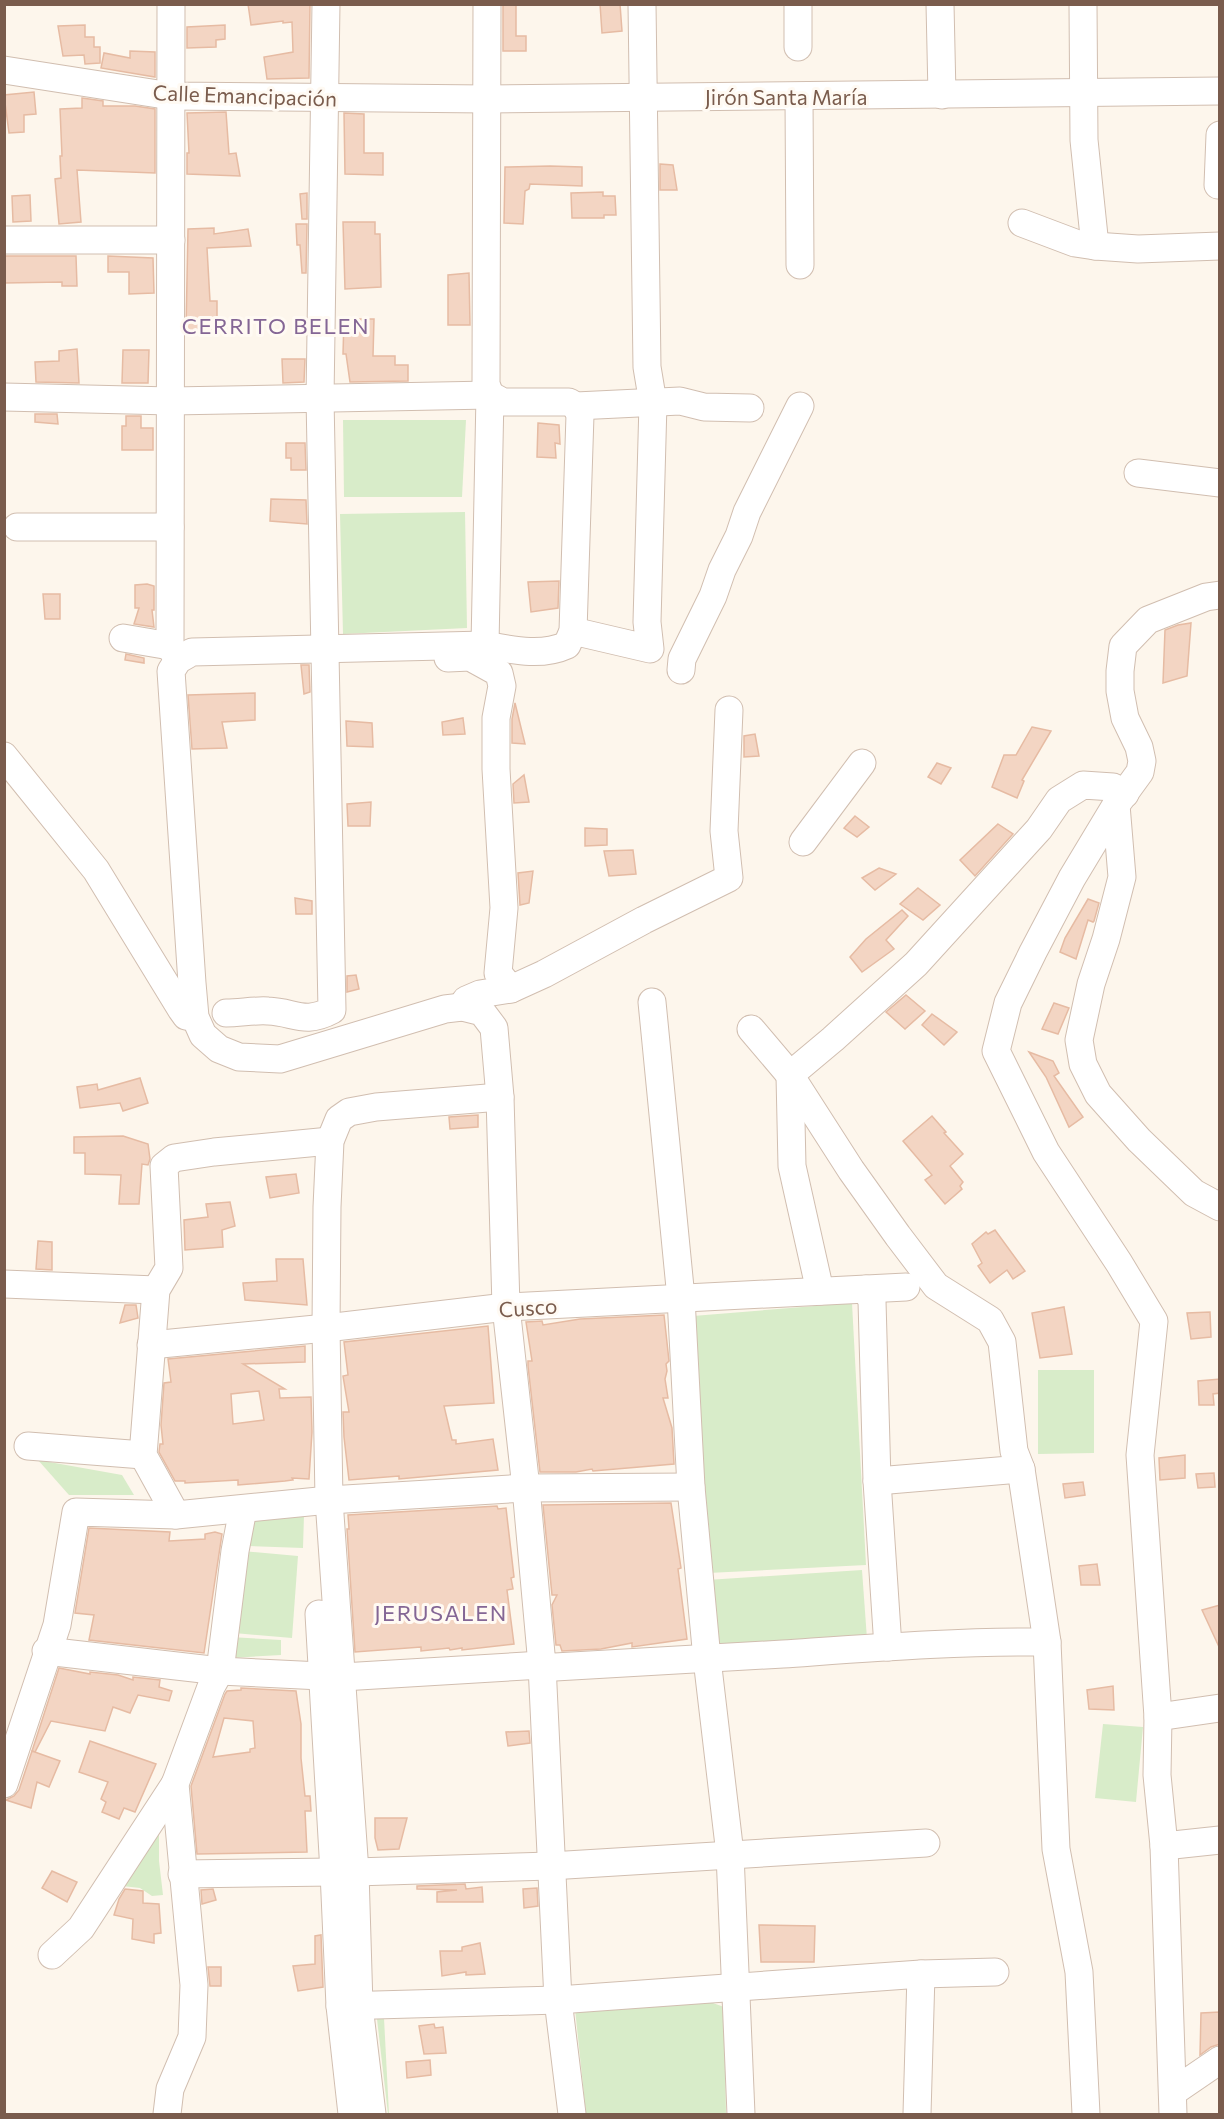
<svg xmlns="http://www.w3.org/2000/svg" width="1224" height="2119" font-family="Commissioner,sans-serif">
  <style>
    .green { fill: #d8ecc9 }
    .building { fill: #f3d5c3; stroke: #e6bba3; stroke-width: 1.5; fill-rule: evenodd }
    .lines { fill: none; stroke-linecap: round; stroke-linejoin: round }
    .minor-casing { stroke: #d1beb0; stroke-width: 29 }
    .minor { stroke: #fff; stroke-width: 27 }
    .labels { text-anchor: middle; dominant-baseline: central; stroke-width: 6; stroke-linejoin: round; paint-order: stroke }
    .street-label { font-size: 21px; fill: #7a5c4d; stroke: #fffaf3 }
    .neighbourhood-label { font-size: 22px; letter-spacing: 1.5px; fill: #846695; stroke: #fffaf3 }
  </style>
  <rect width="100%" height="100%" fill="#fdf6ec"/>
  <g class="green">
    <path d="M343,420H466L462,497H344Z"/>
    <path d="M465,512L467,628L343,634L340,514Z"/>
    <path d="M852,1303L866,1565L708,1573L693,1316Z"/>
    <path d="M1038,1370H1094V1453L1038,1454Z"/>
    <path d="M38,1460L122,1475L134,1495H69Z"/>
    <path d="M304,1515L303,1548L248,1546L250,1520Z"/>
    <path d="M242,1551L298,1556L292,1638L234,1633Z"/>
    <path d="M862,1570L867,1639L710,1652L707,1580Z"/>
    <path d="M230,1637L281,1640V1655L231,1658Z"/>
    <path d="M1103,1724L1143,1727L1136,1802L1095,1798Z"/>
    <path d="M159,1816V1861L163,1895L152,1896L140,1888L122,1886Z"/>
    <path d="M710,2002L724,2007L726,2114H586L575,2009Z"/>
    <path d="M384,2018L389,2114H388L377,2019Z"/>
  </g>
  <g class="building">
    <path d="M248,4H310L309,78L267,79L264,57L293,52L292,22L283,23V21L251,25Z"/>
    <path d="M503,4H516V36H526V51H503Z"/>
    <path d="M600,4H620L622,31L602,33Z"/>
    <path d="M85,25V37H94V47H100V63L85,64L84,55L63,56L58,26Z"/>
    <path d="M225,25V39L216,40V47L187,48V27Z"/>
    <path d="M130,51L155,52V77L101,68L104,53L130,58Z"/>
    <path d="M34,92L36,114L24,115V132L9,133L4,95Z"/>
    <path d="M82,98L103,101V106H135L155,109V173L77,170L81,222L59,224L55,179L61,178L60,156H62L60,109L82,108Z"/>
    <path d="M226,112L229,154L236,153L240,176L187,174V153H189L187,113Z"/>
    <path d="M344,113L364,114V153H383V175L345,174Z"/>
    <path d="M660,164L673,165L677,190H660Z"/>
    <path d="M550,166L582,167V186L530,184L529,189L525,191L523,224L504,223L505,167Z"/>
    <path d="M603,192V196H615L616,215H604V218H572L571,193Z"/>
    <path d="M307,193V219H302L300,194Z"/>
    <path d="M30,195L31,221L13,222L12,196Z"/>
    <path d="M343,222H375V234H380L381,287L345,289Z"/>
    <path d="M296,224H307L306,273H302L300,245H297Z"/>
    <path d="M214,228V234L248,229L251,246L207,248L210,301H217V329L186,330L188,229Z"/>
    <path d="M4,256H76L77,286H62V282L4,283Z"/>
    <path d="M108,256L153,258L154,293L129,294V272H108Z"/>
    <path d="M469,273L470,325H448V275Z"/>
    <path d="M344,319H374L373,356H395V365H408V381L350,382L346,354H343Z"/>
    <path d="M77,349L79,383L36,382L35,362L59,361V351Z"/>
    <path d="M123,350H149L148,383H122Z"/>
    <path d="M282,359H305L304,382L283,383Z"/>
    <path d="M35,414H57L58,424L35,422Z"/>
    <path d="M126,416H141V428H153V450H122V426H126Z"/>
    <path d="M538,423L559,425L560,444L555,443L556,458L537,457Z"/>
    <path d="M286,443H305L306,470H291V458H286Z"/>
    <path d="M271,499L306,500L307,524L270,521Z"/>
    <path d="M559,581L558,608L531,612L528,582Z"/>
    <path d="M147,584L154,586V610H152L154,627L134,624L139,608H135V585Z"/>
    <path d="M43,594H60V619H45Z"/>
    <path d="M1191,623L1187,676L1163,683L1165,630L1178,625Z"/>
    <path d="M126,654L144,658V663L125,660Z"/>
    <path d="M301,665H309L310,692L304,694Z"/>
    <path d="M255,693V720L222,722L227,748L192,749L188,695Z"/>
    <path d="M515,703L525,744L512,743V719Z"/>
    <path d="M463,718L465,734L443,735L442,722Z"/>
    <path d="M346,721L372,723L373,747L347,746Z"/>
    <path d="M1032,727L1051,731L1022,780L1024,781L1017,798L992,787L1004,755H1016Z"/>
    <path d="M755,734L759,756L744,757V736Z"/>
    <path d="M937,763L951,768L941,784L928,777Z"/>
    <path d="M524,775L529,802L514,803L513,784Z"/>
    <path d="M371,802L370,826H348L347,804Z"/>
    <path d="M855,816L869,827L857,837L844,828Z"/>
    <path d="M998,824L1013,834L975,876L960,860Z"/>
    <path d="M585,828L607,829V845L585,846Z"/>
    <path d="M633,850L636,874L609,876L604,851Z"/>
    <path d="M879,868L896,874L875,890L862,878Z"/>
    <path d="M533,871L529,903L520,905L518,873Z"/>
    <path d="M918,888L940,905L923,920L900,904Z"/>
    <path d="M295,898L312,901V914H296Z"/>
    <path d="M1088,899L1099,903L1094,921L1093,922L1088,920L1076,959L1060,952L1065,938Z"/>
    <path d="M902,910L908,916L886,940L894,949L862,972L850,957L866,939Z"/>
    <path d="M356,975L359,989L347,992V976Z"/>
    <path d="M906,995L925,1011L905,1029L886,1012Z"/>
    <path d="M1054,1003L1069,1008L1058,1034L1042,1029Z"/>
    <path d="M932,1014L957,1032L944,1045L922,1025Z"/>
    <path d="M1029,1052L1053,1061L1059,1073L1054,1076L1083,1117L1069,1127L1046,1077Z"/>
    <path d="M140,1078L148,1103L123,1111L120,1103L80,1108L77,1087L97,1084L98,1090Z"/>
    <path d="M478,1115V1127L450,1129L449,1117Z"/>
    <path d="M932,1116L946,1132L944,1133L963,1154L950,1166L963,1182L960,1186L962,1189L945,1204L925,1180L932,1175L903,1141Z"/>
    <path d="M123,1136L148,1144L150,1159L148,1165L142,1164L139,1204H119L121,1175L85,1174V1153H74V1137Z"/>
    <path d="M296,1174L299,1193L270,1198L266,1177Z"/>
    <path d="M230,1202L235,1226L222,1230L223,1247L185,1250L184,1220L208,1217L206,1204Z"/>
    <path d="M995,1230L1025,1271L1013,1279L1007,1270L990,1283L978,1266L982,1263L972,1244L986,1232L988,1234Z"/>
    <path d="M38,1241L52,1242V1270L36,1269Z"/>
    <path d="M276,1259H303L307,1305L245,1300L243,1283L277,1281Z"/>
    <path d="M125,1305H136L138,1318L120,1323Z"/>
    <path d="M1064,1307L1072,1354L1040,1358L1032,1313Z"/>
    <path d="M1210,1312L1211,1337L1191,1339L1187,1313Z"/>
    <path d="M664,1315L669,1361L666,1364L667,1371L665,1379L668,1398H663L672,1428L674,1464L593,1471L592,1469L576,1472H540L528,1366V1361H532L526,1322L542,1321L543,1325L580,1319Z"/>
    <path d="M488,1326L494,1403L444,1406L452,1440H456V1444L493,1439L498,1470L399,1479V1476L349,1480L344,1437L343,1412H349L343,1376L348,1375L344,1342Z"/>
    <path d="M305,1346V1362L243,1364L285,1389H279L280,1398L311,1397L312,1432L309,1479L292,1478L293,1480L285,1481L238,1485V1480L185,1483V1481H175L159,1452L160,1444H163L161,1425L164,1383L171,1382L168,1359ZM259,1391L264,1420L233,1424L231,1394Z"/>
    <path d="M1220,1379V1393L1213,1394L1214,1405H1199L1198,1381Z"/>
    <path d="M1185,1455V1478L1160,1480L1159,1458Z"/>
    <path d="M1214,1473L1215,1487L1198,1488L1196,1474Z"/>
    <path d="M1083,1482L1085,1495L1065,1498L1063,1484Z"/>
    <path d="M671,1503L681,1568L678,1569L687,1639L632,1647V1643L601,1649L562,1651L560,1645H556L552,1605L557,1595H552L543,1505Z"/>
    <path d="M497,1506L498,1509L506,1508L514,1577L511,1578L513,1589L507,1590L514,1644L462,1650V1648L450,1650L449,1648L421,1651V1647L355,1652L347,1529H349L348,1515Z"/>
    <path d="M89,1528L170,1532L169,1541L205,1539V1534L215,1532L222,1534L204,1653L89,1640L94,1615L75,1613Z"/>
    <path d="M1097,1564L1100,1585H1081L1079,1566Z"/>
    <path d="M1220,1605V1649L1202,1610Z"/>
    <path d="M59,1668L90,1674V1672L118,1675L133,1680V1677L160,1680L159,1687L172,1691L169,1701L138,1695L130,1713L113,1707L105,1731L51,1721L35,1752L32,1751Z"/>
    <path d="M1113,1686L1114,1710L1089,1709L1087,1690Z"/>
    <path d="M241,1688L296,1691L301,1724V1758L305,1796H310L311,1811H305L307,1852L197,1854L191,1786L225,1694L227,1691L241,1690ZM224,1718L253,1721L255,1748L250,1749V1752L213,1757Z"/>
    <path d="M529,1731L530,1743L508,1746L506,1732Z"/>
    <path d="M90,1741L156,1764L135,1812L124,1808L119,1819L102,1812L106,1802L101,1799L108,1782L79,1772Z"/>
    <path d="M32,1751L60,1761L49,1787L37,1782L31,1808L6,1800L14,1796L19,1790Z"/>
    <path d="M375,1818H407L399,1849L378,1850L375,1838Z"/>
    <path d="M52,1871L77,1882L67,1902L42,1888Z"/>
    <path d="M465,1884L466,1889L482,1887L483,1902H437V1892L457,1890L417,1889V1886Z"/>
    <path d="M537,1888L538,1906L524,1908L523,1889Z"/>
    <path d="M125,1889L143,1891V1903L159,1904L161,1933L154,1934V1943L132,1939L133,1919L114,1915L119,1899Z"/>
    <path d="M213,1889L216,1900L202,1904L201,1890Z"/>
    <path d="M759,1925L815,1926L814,1962H761Z"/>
    <path d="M321,1935L323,1987L298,1991L293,1966L315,1964V1936Z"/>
    <path d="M480,1943L485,1974L466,1975V1972L442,1976L440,1951H462V1947Z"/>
    <path d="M208,1967H221V1986H210Z"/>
    <path d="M1220,2012V2044L1211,2047L1200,2055L1201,2013Z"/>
    <path d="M434,2024L435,2028L443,2027L446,2053L424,2054L419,2026Z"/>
    <path d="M430,2060L431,2075L407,2078L406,2062Z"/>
  </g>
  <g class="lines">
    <g class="minor-casing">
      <g id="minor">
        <path d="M171,4L170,646L178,660"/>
        <path d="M798,4V47"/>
        <path d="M940,4L942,95"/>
        <path d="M1083,4L1084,140L1095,246"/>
        <path d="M4,70L171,96L487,99L1220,91"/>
        <path d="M799,97L800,265"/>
        <path d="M1218,185L1220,135"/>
        <path d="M1022,223L1075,243L1095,246L1138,249L1220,246"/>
        <path d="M4,240H171"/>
        <path d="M4,397L171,401L490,395L503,402H569L576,406L680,401L704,407L750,408"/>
        <path d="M1138,473L1220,483"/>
        <path d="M17,527H170"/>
        <path d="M573,631L650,649L647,622L653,403L647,367L642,4"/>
        <path d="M123,638L170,646"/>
        <path d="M485,645L490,395L486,384L487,4"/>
        <path d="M448,658L470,657L499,673L502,686L496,718V769L504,908L498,973L511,989"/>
        <path d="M681,670L682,659L713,596L722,570L739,536L747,512L800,406"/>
        <path d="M4,756L96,870L181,1009L186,1016L195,1017"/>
        <path d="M1116,805L1122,877L1106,939L1091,984L1079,1040L1083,1064L1098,1094L1139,1140L1194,1193L1220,1207"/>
        <path d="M803,842L862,763"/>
        <path d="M652,1002L681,1298L691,1487L707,1659L730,1854L741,2114"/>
        <path d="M462,1007L466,1000L480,994L511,989L544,974L644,920L729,878L724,831L729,710"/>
        <path d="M226,1013C240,1013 255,1010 268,1011C295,1012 304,1025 332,1010L320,398L326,4"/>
        <path d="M751,1029L790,1075L851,1170L898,1236L936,1286L990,1320L1002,1342L1014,1451L1021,1469L1047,1642L1056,1849L1079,1972L1086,2114"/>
        <path d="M790,1075L833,1039L916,964L1039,829L1059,800L1083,785L1113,787L1125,794"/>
        <path d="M790,1076L792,1166L820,1291"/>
        <path d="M4,1284L156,1290"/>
        <path d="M866,1289L872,1301L877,1481L888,1647"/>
        <path d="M151,1345L326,1328L506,1307L906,1287"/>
        <path d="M28,1446L143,1455"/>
        <path d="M877,1481L1021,1469"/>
        <path d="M176,1515L143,1455L156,1290L169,1268L164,1166L174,1158L214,1152L330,1141"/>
        <path d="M319,1614L334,1872L340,2006L352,2114"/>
        <path d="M46,1651L220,1671L342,1677L542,1665L555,1667C631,1663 707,1659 783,1654C871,1648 959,1641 1047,1642"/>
        <path d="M1158,1717L1220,1708"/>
        <path d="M4,1784L57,1625L76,1512L176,1515L329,1500L526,1488L691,1487"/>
        <path d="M1164,1846L1220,1840"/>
        <path d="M355,1872L550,1866L926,1843"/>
        <path d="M182,1874L334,1872"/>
        <path d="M52,1955L81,1928L175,1784"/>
        <path d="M340,2006L558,2000L921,1974L995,1972"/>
        <path d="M1173,2092L1220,2060"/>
        <path d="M167,2114L170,2089L192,2037L194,1985L175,1784L211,1687L220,1671L235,1551L243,1509"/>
        <path d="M372,2114L359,2006L355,1872L329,1500L326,1328L327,1207L330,1141L339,1119L349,1112L376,1107L500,1097"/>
        <path d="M572,2114L558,2000L542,1665L526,1488L506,1307L500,1097L494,1028L482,1012L462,1007L445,1009L280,1059L239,1057L219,1049L203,1035L195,1017L192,983L171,671L178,660L192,652L485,645C512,650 541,657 567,645L573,631L580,415L576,406"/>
        <path d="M917,2114L921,1974"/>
        <path d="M1173,2114L1164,1846L1157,1775L1158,1717L1140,1455L1154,1321L1119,1263L1046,1152L996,1051L1008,1003L1033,952L1072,878L1116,805L1140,772L1142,761L1139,747L1125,718L1120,691V671L1123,646L1148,620L1206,597L1220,595"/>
      </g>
    </g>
    <use href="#minor" class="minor"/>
  </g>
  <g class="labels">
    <g class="street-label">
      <text transform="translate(245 95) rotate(2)">Calle Emancipación</text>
      <text x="786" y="96">Jirón Santa María</text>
      <text transform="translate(528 1307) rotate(-4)">Cusco</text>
    </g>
    <g class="neighbourhood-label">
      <text x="276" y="325">CERRITO BELEN</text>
      <text x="441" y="1612">JERUSALEN</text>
    </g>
  </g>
  <rect width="1224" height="2119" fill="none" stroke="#7a5c4d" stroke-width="12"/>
</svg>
